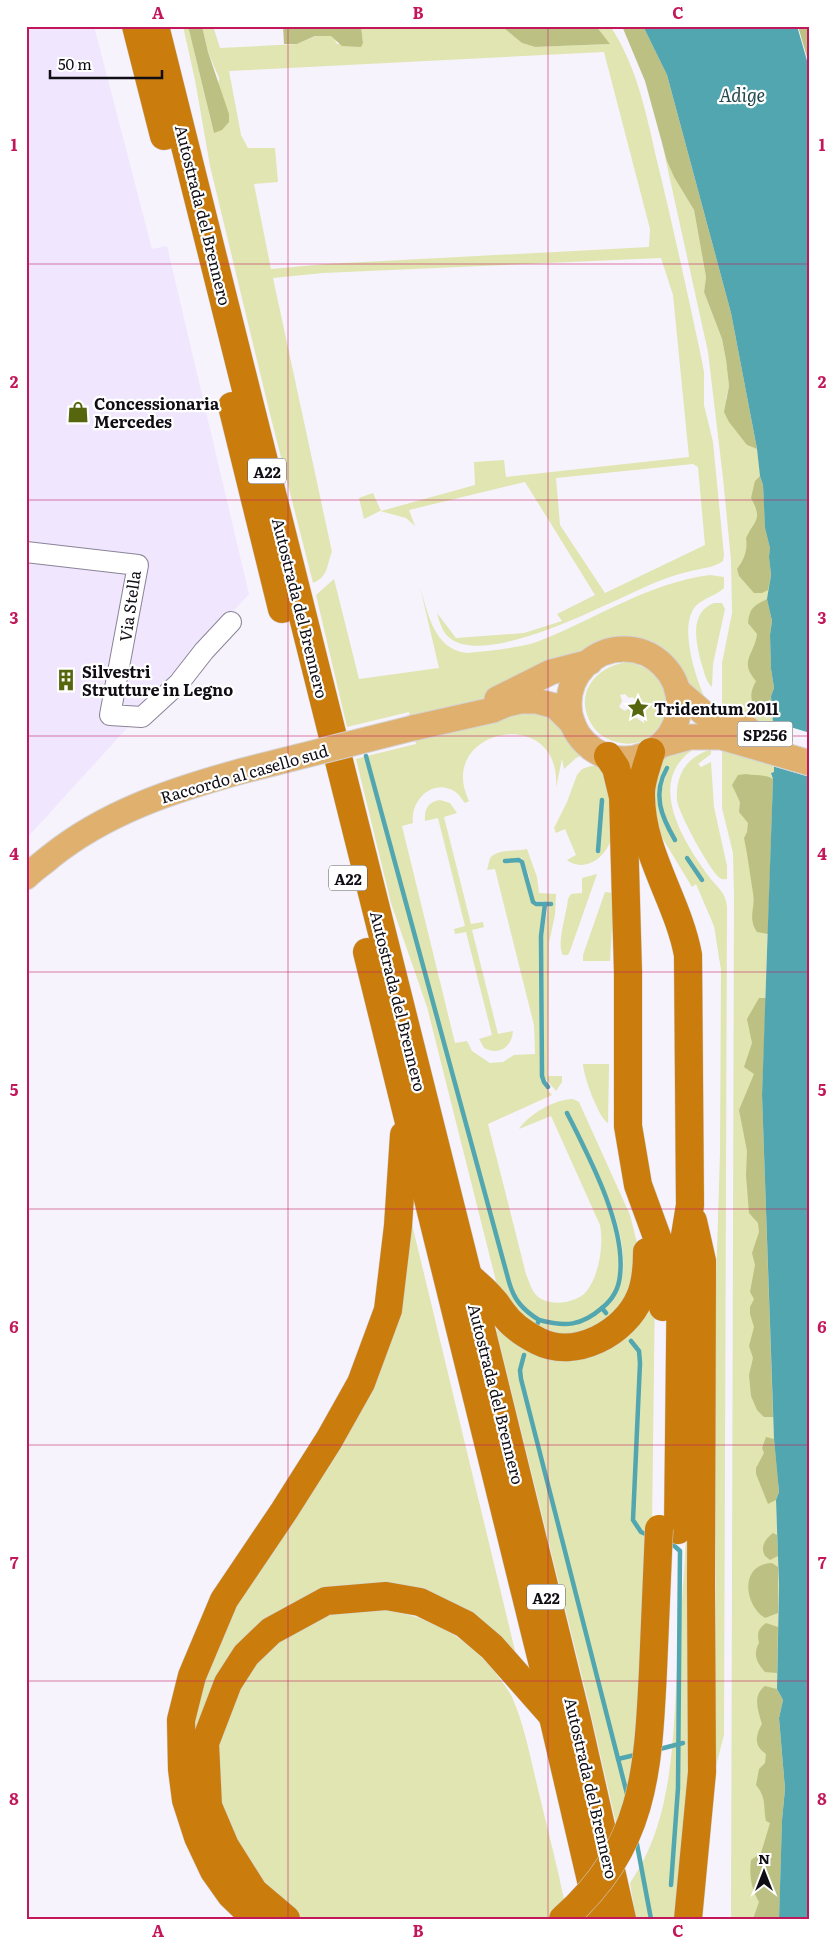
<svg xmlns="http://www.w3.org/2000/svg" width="836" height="1945" font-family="Literata,serif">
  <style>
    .built { fill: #f0e7ff }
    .green { fill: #e0e5b1; fill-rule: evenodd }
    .forest { fill: #bcc183 }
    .water { fill: #52a6b0 }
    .pier { fill: #f7f3fc }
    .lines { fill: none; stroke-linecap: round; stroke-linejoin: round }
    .stream { stroke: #52a6b0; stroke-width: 4.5 }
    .minor-casing { stroke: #8b8397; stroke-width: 22 }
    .major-casing { stroke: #d4d3d5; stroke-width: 27 }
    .highway-casing { stroke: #d4d3d5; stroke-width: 29 }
    .minor { stroke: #fff; stroke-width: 20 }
    .major { stroke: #dfb06e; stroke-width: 25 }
    .highway { stroke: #ca7c0d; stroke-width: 28 }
    .major-bridge-casing { stroke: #d4d3d5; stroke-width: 27; stroke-linecap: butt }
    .highway-bridge-casing { stroke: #d4d3d5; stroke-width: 29; stroke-linecap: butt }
    .major-bridge { stroke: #dfb06e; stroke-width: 25 }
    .highway-bridge { stroke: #ca7c0d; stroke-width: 28 }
    .grid { fill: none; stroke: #c2185b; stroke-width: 1; stroke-opacity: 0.55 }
    .labels { text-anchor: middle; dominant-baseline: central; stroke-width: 4.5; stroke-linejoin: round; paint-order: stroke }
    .shield { fill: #fff; stroke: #58565a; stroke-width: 1 }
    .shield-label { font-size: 15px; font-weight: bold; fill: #100d14 }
    .street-label { font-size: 16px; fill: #100d14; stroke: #fff }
    .poi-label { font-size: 16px; font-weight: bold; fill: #100d14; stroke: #fff; text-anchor: start }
    .water-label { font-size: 18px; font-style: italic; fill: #21494d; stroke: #fff }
    .neatline { fill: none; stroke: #c2185b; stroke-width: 2 }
    .grid-label { font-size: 16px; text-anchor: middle; font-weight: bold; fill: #c2185b }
  </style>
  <rect width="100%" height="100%" fill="#f7f3fc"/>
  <path class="built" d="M26,26H94L152,249L167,246L249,594L26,839Z"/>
  <g class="green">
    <path d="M183,26H188L214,133L219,78L208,52L202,26H213L220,48L297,44L316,36H331L334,38L337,44L363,43L361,26H493L505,29L522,43L535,47L609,44L596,26H610C638,67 647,118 658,165C674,230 688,296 702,361L704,372V405L713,442L724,555L723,561C714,568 702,568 691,571C678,574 666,578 654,583C613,600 491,667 451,639C442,633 440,623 437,613L456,638L524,633L562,621L557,614L595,595L525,482L409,510L415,526L406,518L380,511L364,519L359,498L373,493L381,511L475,485L474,462L504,460L506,477L689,457L673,295L661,258L323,273L273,278L332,552C326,566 329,576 313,583L269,410L210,166L195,80ZM604,52L650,229L649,247L326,264L271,269L254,184L278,182L275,148H248L241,135L229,71ZM693,464L698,467L705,545L605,593L560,525L556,478Z"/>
    <path d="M662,143L674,177L694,210L706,277L704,292L722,339L726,360L729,386L726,399L747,445L757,449L770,548L771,696L774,738V772L771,773L773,779L762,1095L774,1439L779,1476L776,1500L779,1585L777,1689L782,1820L779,1919H731L734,895L733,853L722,808V663L732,613L731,560L723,478L708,352Z"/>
    <path d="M710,575L724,577V588C715,597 700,598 693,610C679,633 699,689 711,711L690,687L678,662L665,649L649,640L621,636L600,641L513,685L467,705L410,717L409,712L347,727L316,595L334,579L359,679L439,668L420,587C428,613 434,650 467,653C488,651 521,648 539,641C596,619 648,583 710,575Z"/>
    <path d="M714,603H722L725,609L713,664L712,687C705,681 704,670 701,662C696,641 689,613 714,603Z"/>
    <path d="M627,662C695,675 665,760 613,741C604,738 597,733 592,725C573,694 595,667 627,662ZM625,694L629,698L633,697L637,703H641V708L647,704L644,723L632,715L634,709H630V707L625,711L619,707L622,701L620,695Z"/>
    <path d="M523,712L547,714L569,734L585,754L576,758L564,769L562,759L556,788C562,702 434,729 469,801L465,803C461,798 458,793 454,791C431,778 410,802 413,823L402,826L455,1043L467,1041L472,1051L490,1063L503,1062L514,1055L535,1054L534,1025L495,869L487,870L490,858C498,848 516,852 527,849L537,877L539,893L556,894L555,915L549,943L548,1076H562V1082L556,1091L544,1077L543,936L548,906H551L552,902L534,901L529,876L522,858L505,860L506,863L518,861L521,862L531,902L535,905H544L540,933V1074L545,1086L552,1095L488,1124L526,1274C529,1281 531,1289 536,1295C548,1307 575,1304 586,1292C599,1276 604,1245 600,1225L551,1116L519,1129C529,1114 555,1099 573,1099L579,1102L630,1215L637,1243L638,1260L636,1281L612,1319L573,1336L538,1331L499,1293L427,1007L391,903L356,759L364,757L428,985L510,1292L524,1311L538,1321L536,1325L539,1326L540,1322C566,1330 581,1326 602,1310L605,1313L608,1312L605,1308C611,1301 617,1294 620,1285C635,1236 595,1170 575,1125L569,1113H567C568,1122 577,1134 581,1144C599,1187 646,1270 600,1309C585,1321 569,1326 550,1322C533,1317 520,1304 512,1288L367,756L416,744L415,739Z"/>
    <path d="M697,747C643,779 683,841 710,878C718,888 726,893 727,907L724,1735L714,1774L716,1724V1284L720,1153L721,970L714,926L696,884L692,887L660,834L648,804L663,760L673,750ZM666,767L669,769C655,798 661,812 676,839L674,841C659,818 650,792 666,767Z"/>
    <path d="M711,750V754L698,764L701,767L711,762L714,807L727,866V879C724,879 722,880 720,878C710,871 678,812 677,800C676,787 679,773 688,763C694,757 703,751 711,750Z"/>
    <path d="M591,766H600C603,770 610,776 612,781C613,786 613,834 611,839C606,858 584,873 567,860L576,855L565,829L556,833L554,828L567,802L577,775L582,769Z"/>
    <path d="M440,800L450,803L457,813L444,817L471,924L483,922L484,927L472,930L498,1034L513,1031C512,1047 499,1056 484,1048L479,1039L492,1035L466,932L455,934L454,929L465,926L438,818L425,821C424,809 428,802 440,800Z"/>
    <path d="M597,874L570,951L568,955H563C556,944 567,913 568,899L571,894L582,893V878Z"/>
    <path d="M605,892L614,893L610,961H583V955Z"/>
    <path d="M583,1064H609L608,1123C599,1119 583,1075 583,1064Z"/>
    <path d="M411,1220L517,1659L430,1600L280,1614L189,1740L202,1664L316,1467Z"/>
    <path d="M655,1286L652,1528L642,1734L618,1832L588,1701L496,1329L512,1341L558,1356Z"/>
    <path d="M688,1347L694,1737L678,1919H636L630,1883C676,1817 673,1728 678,1651C681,1611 685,1570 686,1530C688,1469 687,1408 688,1347Z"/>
    <path d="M382,1609C427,1617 459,1631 490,1666C498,1676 506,1686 512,1697C524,1724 530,1756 537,1785C546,1823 556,1861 564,1899L558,1919H295L299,1912L264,1892L225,1833L211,1765L229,1694L275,1640L334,1613Z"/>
  </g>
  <g class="forest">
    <path d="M188,26H202L208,52L229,114V122L222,130L214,133Z"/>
    <path d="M283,26H361L363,43L361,47L342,46L331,36H315L297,44H284Z"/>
    <path d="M493,26H596L610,44L535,47L522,43L505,29Z"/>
    <path d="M622,26H643L667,75L731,313L757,449L747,445L729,422L724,412L729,386L726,360L722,339L704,292L706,277L694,210L674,177L667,161L645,81Z"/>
    <path d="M798,26H810V68Z"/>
    <path d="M760,476L763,485L765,528L770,548L769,557L771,575L768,590L762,593H754L739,576L737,569C744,560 748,550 746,538C755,519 763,520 751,498L755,481Z"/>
    <path d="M767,599L772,621L770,635L771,669L774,688L771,696L772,710C752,709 746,699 756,681C738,661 755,654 757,634L748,623C750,607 754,606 767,599Z"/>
    <path d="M746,774C756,776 764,774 773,779L768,934L757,932C747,917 756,908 753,893C750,875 748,857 744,838L747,832L748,823L739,812L740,802L732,785L738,775Z"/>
    <path d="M759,998H766L762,1095L773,1417H764L757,1410L751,1396L749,1375L753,1358L749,1346L754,1327L750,1314V1307L754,1299L750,1292L755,1265L752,1253L759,1232L758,1223L749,1213L746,1175L747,1151L739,1110L754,1074L744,1067L752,1043L747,1019Z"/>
    <path d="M766,1437L774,1439L779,1492L776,1500L768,1504L756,1474V1468L764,1453L762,1448Z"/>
    <path d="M773,1533L777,1535L778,1556L770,1560L765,1556C760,1547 765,1539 773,1533Z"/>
    <path d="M772,1563L778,1567V1613L765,1618C744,1605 739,1564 772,1563Z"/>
    <path d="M766,1623L778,1627L777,1673L765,1672C756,1662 753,1654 759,1643C757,1633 758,1629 766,1623Z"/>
    <path d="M765,1686L777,1689L783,1700L779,1718L785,1789L782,1820L779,1919H753L759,1902C751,1888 749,1875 751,1860L761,1853L770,1823L766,1821C763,1807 767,1798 756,1785L759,1769L765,1763L766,1754C754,1746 755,1736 762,1724C758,1710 752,1696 765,1686Z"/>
  </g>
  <path class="water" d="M643,26H797L810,71V1919H779L782,1820L785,1789L779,1718L783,1700L777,1689L779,1585L776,1500L779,1492L774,1439L762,1095L773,779L771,773L774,772V738L771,696L774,688L771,669L770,635L772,621L767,599L771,575L769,557L770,548L765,528L763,485L760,476L757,449L731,313L667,75Z"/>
  <path class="pier" d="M771,721L810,733V777L772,766Z"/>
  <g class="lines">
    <g class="stream">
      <path d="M366,756L509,1282C514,1300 523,1310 539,1320L537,1325"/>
      <path d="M667,768C652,794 661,816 675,840"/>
      <path d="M598,851L602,800"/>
      <path d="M687,858L702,880"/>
      <path d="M505,861L519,860L522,862L533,902L536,904H551"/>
      <path d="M545,904L541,936L542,1076L544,1082L548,1087"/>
      <path d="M567,1113C589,1157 626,1226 620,1275C619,1288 612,1300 602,1308L606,1313"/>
      <path d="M539,1320C566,1327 581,1326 602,1308"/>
      <path d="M631,1341L639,1351L640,1363L633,1520L641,1532L650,1536"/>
      <path d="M524,1355L520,1370L521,1379L627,1794"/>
      <path d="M669,1541L680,1551L678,1788L671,1885"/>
      <path d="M656,1750L683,1743"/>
      <path d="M618,1759L639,1754"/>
      <path d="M636,1839L651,1919"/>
    </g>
    <g class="minor-casing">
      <path id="minor" d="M26,552L138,565L110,715L142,717L179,683L204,651L231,622"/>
    </g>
    <g class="major-casing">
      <g id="major">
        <circle cx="624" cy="704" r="55"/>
        <path d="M677,690L707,716L721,722L748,729"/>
        <path d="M497,699L551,672L590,662"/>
        <path d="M413,728L493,710L507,704L520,701H536L555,706L573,724"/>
        <path d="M661,745L690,737H721L810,763"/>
        <path d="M26,877C33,870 42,864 50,857C106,812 173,790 242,771"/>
      </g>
    </g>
    <g class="highway-casing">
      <g id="highway">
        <path d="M136,26L164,136"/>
        <path d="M155,26L468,1276L577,1720L622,1919"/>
        <path d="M232,406L282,609"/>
        <path d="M651,752C647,766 641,780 641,793C640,851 678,900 688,955L690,1205L681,1260L678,1530"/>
        <path d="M608,756L616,768L623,797L628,972V1126L638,1185L661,1248L663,1307"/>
        <path d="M367,952L545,1673L553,1717L600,1919"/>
        <path d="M468,1276C477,1284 486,1291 493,1300C497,1304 499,1308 502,1312C511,1325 524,1334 538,1341C575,1360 625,1333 640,1297C646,1283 647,1267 647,1252"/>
        <path d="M256,1919L231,1895L214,1871L198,1837L186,1800L182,1769L181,1720L192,1676L224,1600L284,1511L329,1440L361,1383L388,1310L398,1226L404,1135"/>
        <path d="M286,1919L254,1892L225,1846L208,1806L205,1743L228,1683L246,1655L271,1631L326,1601L386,1596L420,1602L465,1624L492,1647L552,1715"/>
        <path d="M688,1919L702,1772L701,1585L702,1261L693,1221"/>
      </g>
    </g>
    <use href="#minor" class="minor"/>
    <use href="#major" class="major"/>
    <use href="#highway" class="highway"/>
    <g class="major-bridge-casing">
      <path id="major-bridge" d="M242,771L413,728"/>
    </g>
    <g class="highway-bridge-casing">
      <path id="highway-bridge" d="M563,1919C645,1847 648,1771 653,1670C655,1623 657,1576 659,1529"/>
    </g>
    <use href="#major-bridge" class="major-bridge"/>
    <use href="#highway-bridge" class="highway-bridge"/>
  </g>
  <path class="grid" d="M288,26V1919M548,26V1919M26,264H810M26,500H810M26,736H810M26,972H810M26,1209H810M26,1445H810M26,1681H810"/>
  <defs>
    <g id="shop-bare" transform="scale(1.725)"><path d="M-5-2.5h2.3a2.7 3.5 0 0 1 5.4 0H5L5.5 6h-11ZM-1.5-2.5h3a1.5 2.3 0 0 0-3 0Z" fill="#56660e" stroke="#fff" stroke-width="2.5" paint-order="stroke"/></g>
    <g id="building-bare" transform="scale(1.725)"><path d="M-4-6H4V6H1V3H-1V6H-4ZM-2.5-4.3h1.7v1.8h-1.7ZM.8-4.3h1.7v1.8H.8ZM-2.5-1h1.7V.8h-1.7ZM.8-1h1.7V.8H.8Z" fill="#56660e" stroke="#fff" stroke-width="2.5" paint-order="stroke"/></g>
    <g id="sight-bare" transform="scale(1.725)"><path d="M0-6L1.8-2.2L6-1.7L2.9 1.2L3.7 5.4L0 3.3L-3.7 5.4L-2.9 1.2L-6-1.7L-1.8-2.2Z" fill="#56660e" stroke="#fff" stroke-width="2.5" paint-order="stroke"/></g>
  </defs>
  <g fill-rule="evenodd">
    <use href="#shop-bare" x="78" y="412"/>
    <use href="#building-bare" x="66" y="680"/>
    <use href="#sight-bare" x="638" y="708"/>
  </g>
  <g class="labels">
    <g class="shield">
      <rect x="248" y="458.5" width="38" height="25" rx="4"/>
      <rect x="737.5" y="721.5" width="55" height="25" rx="4"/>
      <rect x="329" y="865.5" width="38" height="25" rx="4"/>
      <rect x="527" y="1584.5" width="38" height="25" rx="4"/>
    </g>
    <g class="shield-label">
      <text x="267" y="471">A22</text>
      <text x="765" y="734">SP256</text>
      <text x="348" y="878">A22</text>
      <text x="546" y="1597">A22</text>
    </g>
    <g class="street-label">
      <text transform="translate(204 215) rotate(76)">Autostrada del Brennero</text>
      <text transform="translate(129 606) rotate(-82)">Via Stella</text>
      <text transform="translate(301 608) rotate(76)">Autostrada del Brennero</text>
      <text transform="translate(244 773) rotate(-16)">Raccordo al casello sud</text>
      <text transform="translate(399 1001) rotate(76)">Autostrada del Brennero</text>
      <text transform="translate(497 1394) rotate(76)">Autostrada del Brennero</text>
      <text transform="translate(592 1788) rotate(77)">Autostrada del Brennero</text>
    </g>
    <g class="poi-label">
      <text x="94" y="403">Concessionaria<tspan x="94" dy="18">Mercedes</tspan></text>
      <text x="82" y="671">Silvestri<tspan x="82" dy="18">Strutture in Legno</tspan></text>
      <text x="654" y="708">Tridentum 2011</text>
    </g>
    <g class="water-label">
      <text x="742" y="94">Adige</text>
    </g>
  </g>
  <rect width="836" height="1945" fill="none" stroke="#ffffff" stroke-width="55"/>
  <g transform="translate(764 1872)" stroke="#ffffff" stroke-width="4" paint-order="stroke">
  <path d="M0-4L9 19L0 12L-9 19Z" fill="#100d14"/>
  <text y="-8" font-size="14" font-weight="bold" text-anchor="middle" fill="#100d14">N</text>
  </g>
  <path d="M50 70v8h112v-8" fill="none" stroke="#100d14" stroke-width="2.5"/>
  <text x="58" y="70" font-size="15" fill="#100d14" stroke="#ffffff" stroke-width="4" paint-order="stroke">50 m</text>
  <rect x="28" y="28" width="780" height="1890" class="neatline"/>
  <g class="grid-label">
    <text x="158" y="19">A</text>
    <text x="418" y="19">B</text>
    <text x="678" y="19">C</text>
    <text x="14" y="151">1</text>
    <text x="822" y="151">1</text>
    <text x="14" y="388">2</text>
    <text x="822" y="388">2</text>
    <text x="14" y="624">3</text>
    <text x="822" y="624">3</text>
    <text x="14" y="860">4</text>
    <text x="822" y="860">4</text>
    <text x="14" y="1096">5</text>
    <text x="822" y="1096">5</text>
    <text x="14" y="1333">6</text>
    <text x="822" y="1333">6</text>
    <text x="14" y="1569">7</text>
    <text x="822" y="1569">7</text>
    <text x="14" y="1805">8</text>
    <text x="822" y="1805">8</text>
    <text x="158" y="1937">A</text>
    <text x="418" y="1937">B</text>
    <text x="678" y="1937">C</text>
  </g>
</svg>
